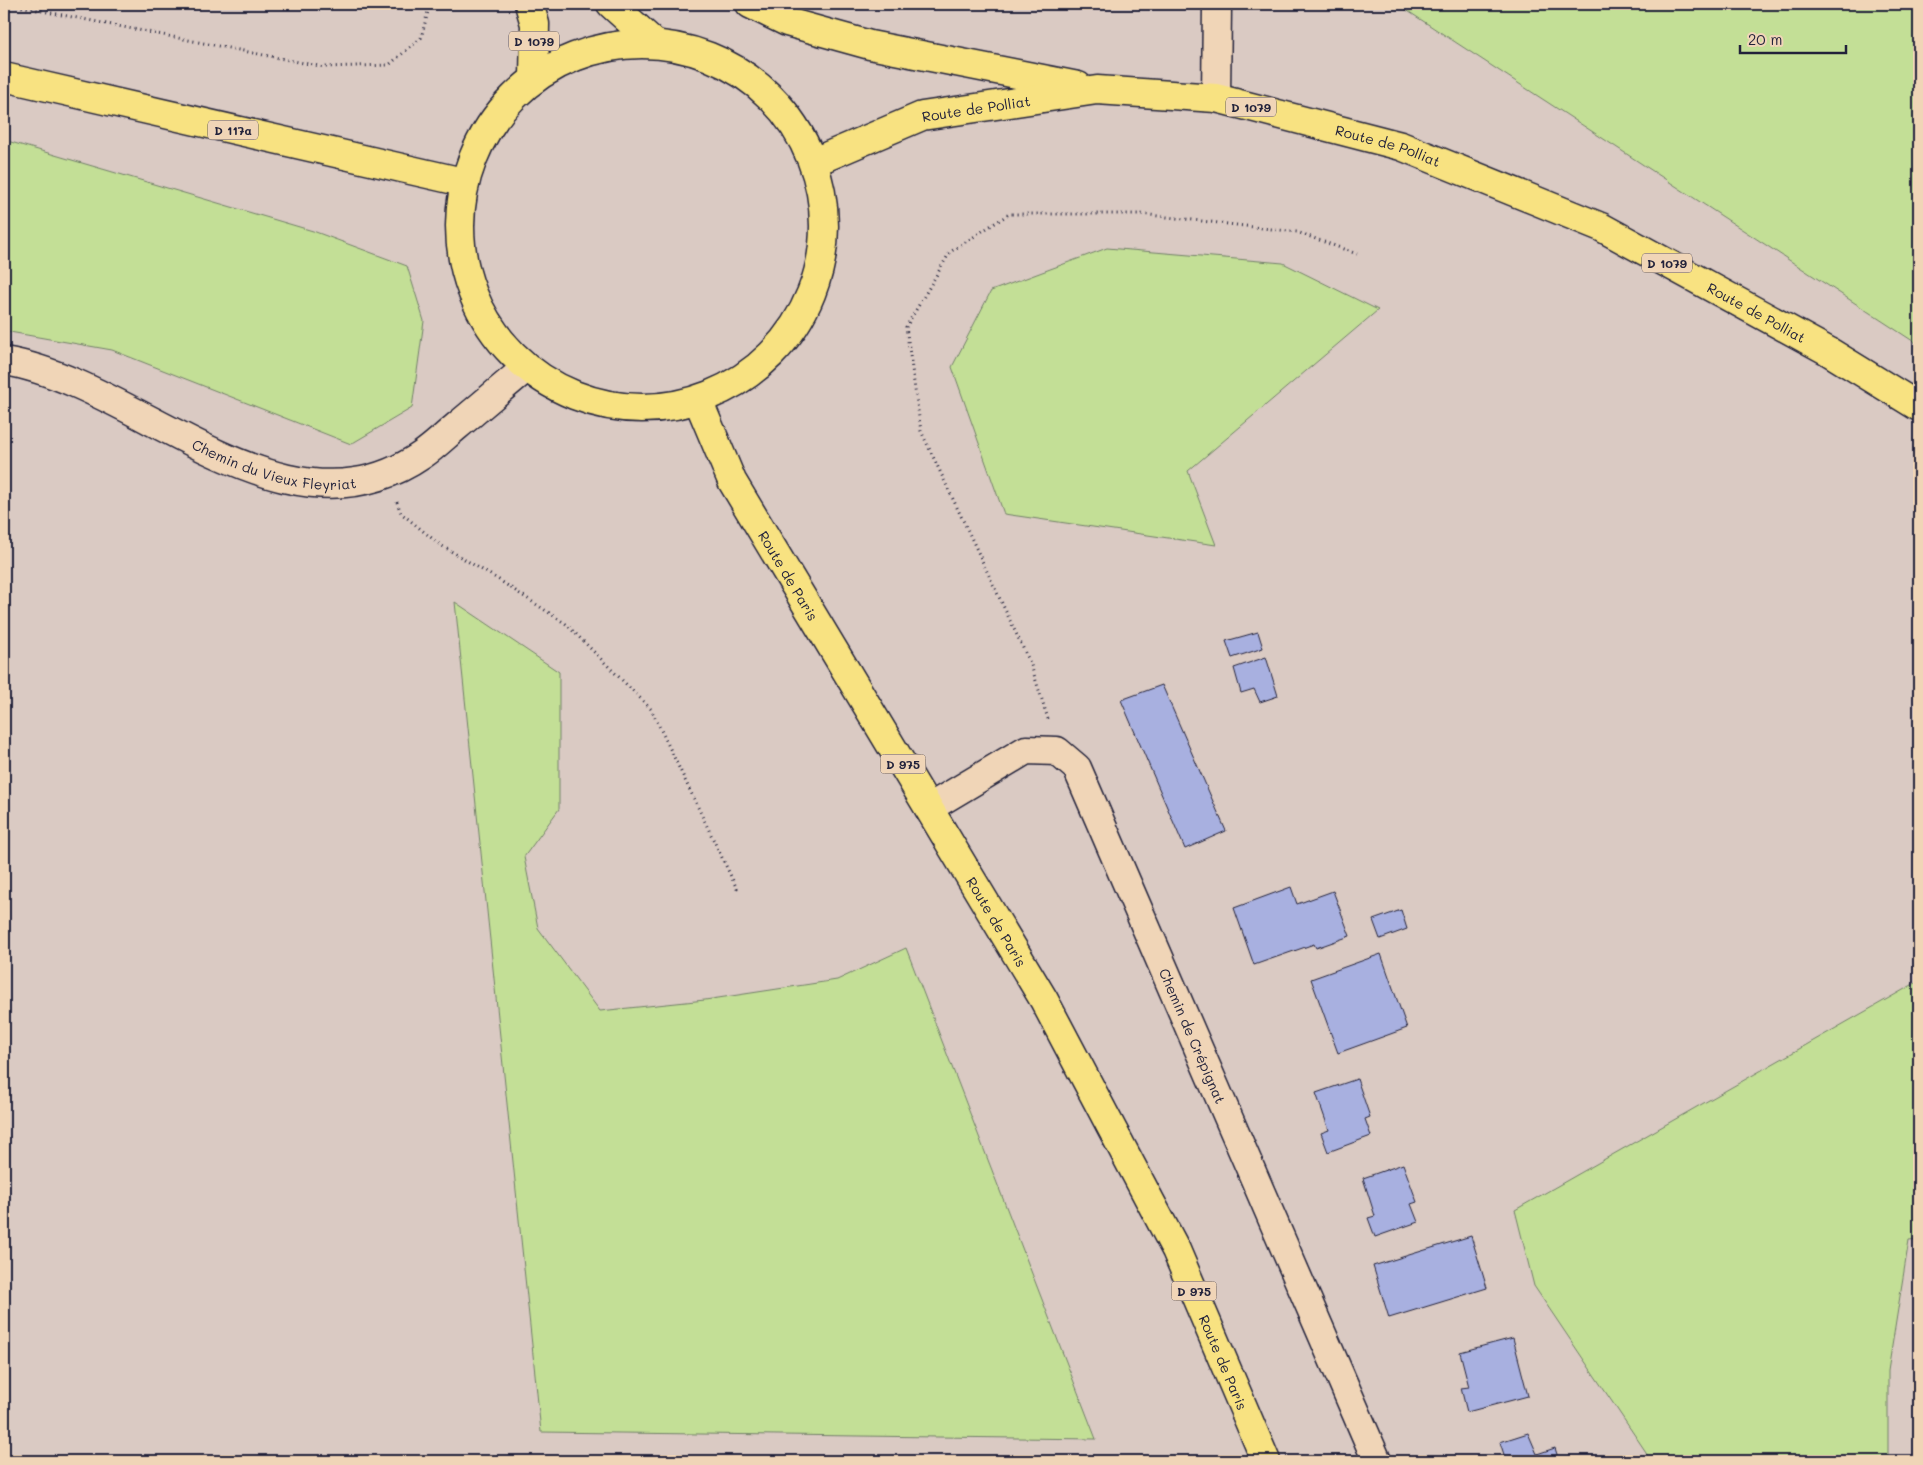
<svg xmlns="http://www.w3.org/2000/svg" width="1923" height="1465" font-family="Mali,sans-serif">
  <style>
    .green { fill: #c3df96; stroke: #728068 }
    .building { fill: #a8b0e0; stroke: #22223b }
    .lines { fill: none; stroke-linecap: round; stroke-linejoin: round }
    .minor-casing { stroke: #22223b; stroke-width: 31 }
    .major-casing { stroke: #22223b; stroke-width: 31 }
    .path { stroke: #22223b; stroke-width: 3; stroke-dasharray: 1 4; stroke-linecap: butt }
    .minor { stroke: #f0d5b7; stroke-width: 28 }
    .major { stroke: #f8e281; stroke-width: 28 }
    .labels { text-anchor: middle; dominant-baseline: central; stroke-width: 4; stroke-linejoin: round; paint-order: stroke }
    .shield { fill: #f0d5b7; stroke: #605860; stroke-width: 1 }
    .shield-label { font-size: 12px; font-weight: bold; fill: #22223b }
    .street-label { font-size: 14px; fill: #22223b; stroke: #f0d5b7 }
  </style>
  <rect width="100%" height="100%" fill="#dacac3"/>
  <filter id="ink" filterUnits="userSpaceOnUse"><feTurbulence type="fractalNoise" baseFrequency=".02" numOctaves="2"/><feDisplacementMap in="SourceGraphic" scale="10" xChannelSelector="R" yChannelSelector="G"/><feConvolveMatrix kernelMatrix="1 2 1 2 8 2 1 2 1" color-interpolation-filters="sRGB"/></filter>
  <g filter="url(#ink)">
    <g class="green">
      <path d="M1397,4H1919V345Z"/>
      <path d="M4,140L313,231L407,266L424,321L412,408L351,444L112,350L4,331Z"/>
      <path d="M1107,248L1283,263L1378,310L1188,471L1216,545L1004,514L952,367L991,291Z"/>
      <path d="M455,602L559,672V809L524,857L538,928L600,1011L705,1000L837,980L906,948L1096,1439L541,1432Z"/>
      <path d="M1919,981V1239L1909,1240L1888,1371V1461H1649L1646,1452L1534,1286L1515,1210Z"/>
    </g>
    <g class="building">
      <path d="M1258,632L1263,648L1232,658L1226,641Z"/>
      <path d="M1266,657L1278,696L1260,702L1254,689L1241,693L1234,668Z"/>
      <path d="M1162,685L1226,831L1185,849L1121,700Z"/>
      <path d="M1291,887L1297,904L1333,891L1350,936L1316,948L1314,944L1254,965L1234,908Z"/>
      <path d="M1401,910L1407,929L1380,939L1373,920Z"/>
      <path d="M1381,954L1407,1028L1338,1053L1311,979Z"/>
      <path d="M1357,1079L1370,1117L1365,1119L1371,1136L1328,1152L1321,1133L1329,1130L1316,1093Z"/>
      <path d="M1403,1164L1417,1202L1411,1204L1418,1222L1375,1237L1368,1218L1375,1216L1363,1178Z"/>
      <path d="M1471,1236L1487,1288L1389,1318L1373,1266Z"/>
      <path d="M1513,1338L1528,1396L1467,1412L1461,1388L1469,1387L1460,1352Z"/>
      <path d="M1528,1433L1537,1454L1555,1448L1559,1461H1506L1500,1442Z"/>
    </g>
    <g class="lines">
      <g class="minor-casing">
        <g id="minor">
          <path d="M1216,98L1217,4"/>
          <path id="s1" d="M4,361C139,382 284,550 422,455C434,447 445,436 457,426C480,407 503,387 526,368"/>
          <path id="s2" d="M929,808L1026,750L1057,751L1077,768L1377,1461"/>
        </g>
      </g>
      <g class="major-casing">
        <g id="major">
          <path d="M529,4L535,24L534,79"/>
          <path d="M611,4L653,42"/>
          <path d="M750,4L787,22L870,45L1078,86"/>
          <circle cx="642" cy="226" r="182"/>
          <path d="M4,77L463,182"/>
          <path id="s3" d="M814,162L922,116L1097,90L1216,98L1401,146L1601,227L1828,351L1919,407"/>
          <path id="s4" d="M698,400L732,481L1044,1000L1176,1250L1266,1461"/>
        </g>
      </g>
      <g class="path">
        <path d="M7,4L324,67L389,65L421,38L430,4"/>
        <path d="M397,502L401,513L439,544L499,580L566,624L651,709L738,891"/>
        <path d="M1048,719L1031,665L921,431L906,327L950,252L1009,214H1141L1297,232L1357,254"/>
      </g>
      <use href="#minor" class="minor"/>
      <use href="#major" class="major"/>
    </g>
  </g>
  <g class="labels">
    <g class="shield">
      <rect x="509" y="31.5" width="50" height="19" rx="4"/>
      <rect x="1226" y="97.5" width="50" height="19" rx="4"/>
      <rect x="208" y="120.5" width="50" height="19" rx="4"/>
      <rect x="1642" y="253.5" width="50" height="19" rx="4"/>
      <rect x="880.5" y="754.5" width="45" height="19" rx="4"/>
      <rect x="1171.5" y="1281.5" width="45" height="19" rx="4"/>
    </g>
    <g class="shield-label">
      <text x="534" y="41">D 1079</text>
      <text x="1251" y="107">D 1079</text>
      <text x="233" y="130">D 117a</text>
      <text x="1667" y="263">D 1079</text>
      <text x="903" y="764">D 975</text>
      <text x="1194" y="1291">D 975</text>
    </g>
    <g class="street-label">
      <text stroke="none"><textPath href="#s3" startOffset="172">Route de Polliat</textPath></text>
      <text stroke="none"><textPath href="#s3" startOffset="592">Route de Polliat</textPath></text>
      <text stroke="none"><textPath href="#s3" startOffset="998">Route de Polliat</textPath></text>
      <text stroke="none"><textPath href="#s1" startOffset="292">Chemin du Vieux Fleyriat</textPath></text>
      <text stroke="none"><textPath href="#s4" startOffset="198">Route de Paris</textPath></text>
      <text stroke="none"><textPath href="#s4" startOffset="602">Route de Paris</textPath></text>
      <text stroke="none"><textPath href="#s2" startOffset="462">Chemin de Crépignat</textPath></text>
      <text stroke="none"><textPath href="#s4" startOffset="1098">Route de Paris</textPath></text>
    </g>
  </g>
  <rect width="1923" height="1465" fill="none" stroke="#f0d5b7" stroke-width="20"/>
  <rect x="10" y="10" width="1903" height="1445" fill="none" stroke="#22223b" stroke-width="2" filter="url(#ink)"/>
  <path d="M1740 45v8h106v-8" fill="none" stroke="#22223b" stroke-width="2.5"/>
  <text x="1748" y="45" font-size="15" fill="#22223b" stroke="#f0d5b7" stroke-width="4" paint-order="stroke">20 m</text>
</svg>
